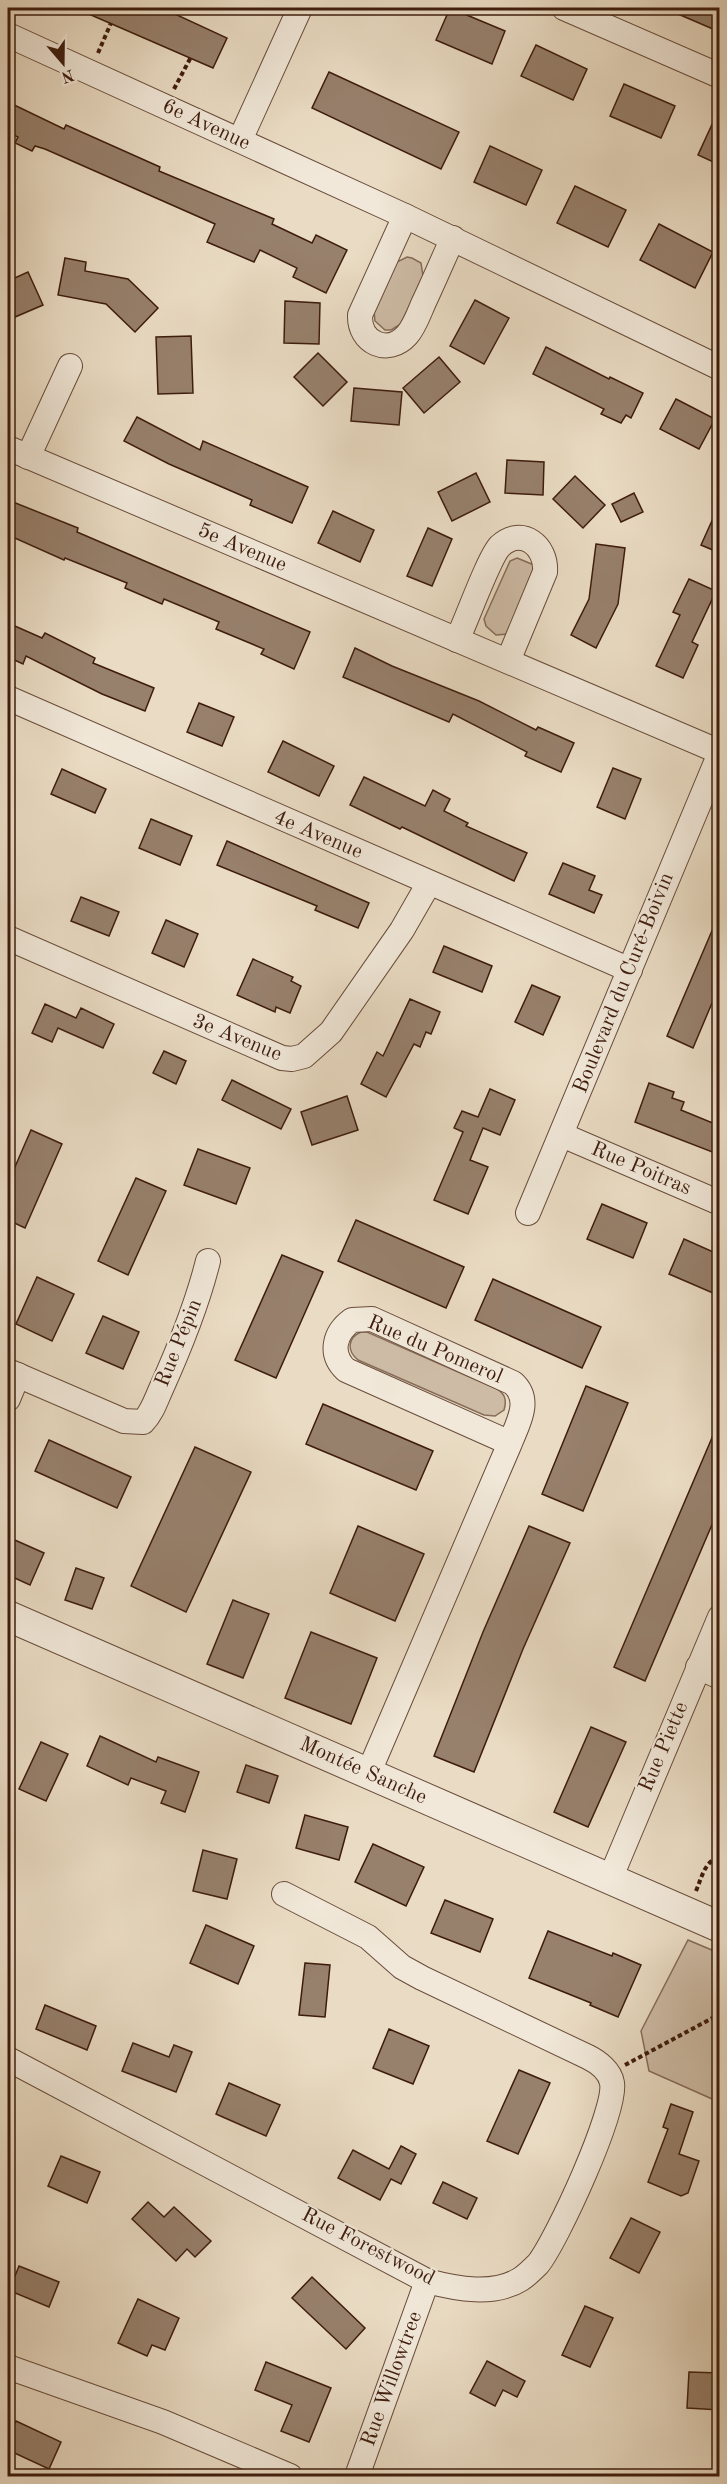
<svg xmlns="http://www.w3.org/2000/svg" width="727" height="2484" font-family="'Old Standard TT',serif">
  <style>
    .green { fill: #cdbba5; stroke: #866c59; stroke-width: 1.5 }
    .building { fill: #97806c; stroke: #3e1c0d; stroke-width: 1.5 }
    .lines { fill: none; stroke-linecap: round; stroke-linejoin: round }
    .minor-casing { stroke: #694c3b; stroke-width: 26 }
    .tertiary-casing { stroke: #694c3b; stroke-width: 32 }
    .path { stroke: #3e1c0d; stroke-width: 4; stroke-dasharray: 4.5 3; stroke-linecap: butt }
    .minor { stroke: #f1e8d9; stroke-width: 24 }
    .tertiary { stroke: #f1e8d9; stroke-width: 30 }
    .labels { text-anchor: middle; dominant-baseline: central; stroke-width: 4.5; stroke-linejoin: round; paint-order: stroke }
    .street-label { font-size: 21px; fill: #3e1c0d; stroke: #f1e8d9 }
  </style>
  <rect width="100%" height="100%" fill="#eadcc4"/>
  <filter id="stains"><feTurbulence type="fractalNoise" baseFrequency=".00333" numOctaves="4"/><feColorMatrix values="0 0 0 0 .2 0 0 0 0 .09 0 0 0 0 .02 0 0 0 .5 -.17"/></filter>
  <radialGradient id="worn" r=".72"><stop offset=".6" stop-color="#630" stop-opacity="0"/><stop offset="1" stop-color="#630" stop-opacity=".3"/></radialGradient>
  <g class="green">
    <path d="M407,257L412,258L421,263L423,276L401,324L391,330H385L375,321L374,311L395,263Z"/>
    <path d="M517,558L539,567L508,634L496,635L486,626L484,619L510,561Z"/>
    <path d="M361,1332H367L497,1389C505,1394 507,1400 504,1410L495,1416L484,1415L358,1360C347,1351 347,1338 361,1332Z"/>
    <path d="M688,1940L719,1953V2102L649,2071L641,2031Z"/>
  </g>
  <g class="building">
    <path d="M75,8H162L227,38L213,68Z"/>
    <path d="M450,8L505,31L492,64L436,40Z"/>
    <path d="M664,8H720V32Z"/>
    <path d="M536,45L587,69L573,100L521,76Z"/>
    <path d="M329,72L459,132L441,169L312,108Z"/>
    <path d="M624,84L675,106L661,138L610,116Z"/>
    <path d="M8,102L64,129L66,125L160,167L159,171L274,219L272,224L312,243L316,235L347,250L326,293L293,277L297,268L260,250L254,262L207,242L215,224L45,149L35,146L32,151L15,143L18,137L8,132Z"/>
    <path d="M720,107V165L698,155Z"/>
    <path d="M490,146L542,170L526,205L474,182Z"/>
    <path d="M575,186L626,210L608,247L557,223Z"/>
    <path d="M659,224L713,252L695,288L640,260Z"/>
    <path d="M65,258L86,262L85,271L128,279L158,308L135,332L106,304L58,295Z"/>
    <path d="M28,272L43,305L8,320V281Z"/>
    <path d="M475,300L509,318L484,364L450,346Z"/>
    <path d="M285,301L320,303L319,344L284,343Z"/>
    <path d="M191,336L193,393L158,394L156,337Z"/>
    <path d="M546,347L609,379L610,377L643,393L631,418L626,415L621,423L601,414L604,409L533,374Z"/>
    <path d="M318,353L347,382L323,406L294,377Z"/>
    <path d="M439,357L460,382L424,413L403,388Z"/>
    <path d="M354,388L402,392L399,425L351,421Z"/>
    <path d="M676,399L715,419L699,449L660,429Z"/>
    <path d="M137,417L200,450L203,441L308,487L292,523L250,505L252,500L169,464L124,441Z"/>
    <path d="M507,460L544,462L543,495L505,493Z"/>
    <path d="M476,473L490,502L452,521L438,492Z"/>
    <path d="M575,476L605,505L583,528L553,499Z"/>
    <path d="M634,493L643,512L621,522L612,504Z"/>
    <path d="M8,500L78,528L77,532L310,632L294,669L261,654L264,649L216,629L219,622L164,599L162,604L125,588L127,583L65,558L64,560L8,535Z"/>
    <path d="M720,503V553L701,545Z"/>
    <path d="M333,511L374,530L360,562L318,543Z"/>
    <path d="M428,528L452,539L432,586L407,576Z"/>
    <path d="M596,544L625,548L618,604L596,648L571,635L589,599Z"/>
    <path d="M689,579L716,591L692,642L698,645L683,678L656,666L680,615L673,612Z"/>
    <path d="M8,623L42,638L45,633L95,658L93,663L154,688L145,711L102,694L26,656L23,664L8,657Z"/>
    <path d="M355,648L392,666L479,701L536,730L538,727L574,743L561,772L525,756L527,752L453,714L449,722L343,677Z"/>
    <path d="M199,703L234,717L222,746L187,732Z"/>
    <path d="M283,741L334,766L319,796L268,772Z"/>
    <path d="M613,768L641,779L625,819L597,807Z"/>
    <path d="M62,769L106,789L95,813L51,794Z"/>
    <path d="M364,777L425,806L433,790L450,799L444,811L468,823L466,826L527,853L514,881L402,827L400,829L350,805Z"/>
    <path d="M151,819L192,836L180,865L139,848Z"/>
    <path d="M227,841L369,903L358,928L315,910L317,906L217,865Z"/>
    <path d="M563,863L595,876L589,890L602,895L594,913L549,894Z"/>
    <path d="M81,897L119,912L109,936L71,921Z"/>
    <path d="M720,912V984L693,1048L667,1036Z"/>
    <path d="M166,920L198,934L184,967L152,953Z"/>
    <path d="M444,946L492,966L482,992L433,972Z"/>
    <path d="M253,959L293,977L291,981L301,986L290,1013L276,1007L275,1012L237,995Z"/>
    <path d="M532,985L560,997L543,1035L515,1022Z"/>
    <path d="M410,999L440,1012L431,1034L426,1032L420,1047L414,1044L386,1097L361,1084L377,1052L383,1056Z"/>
    <path d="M45,1004L76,1018L81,1008L114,1024L103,1048L58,1028L52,1042L32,1033Z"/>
    <path d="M164,1051L186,1061L176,1084L153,1073Z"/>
    <path d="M232,1080L291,1109L281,1129L222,1100Z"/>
    <path d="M649,1083L674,1092L672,1098L684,1102L681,1110L720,1126V1155L635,1122Z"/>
    <path d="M490,1089L515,1100L500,1135L483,1128L470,1160L488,1167L468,1214L434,1200L463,1132L454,1128L462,1111L478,1117Z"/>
    <path d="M347,1096L358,1130L312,1145L301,1112Z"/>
    <path d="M31,1130L62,1144L25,1228L8,1220V1183Z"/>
    <path d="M198,1149L250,1168L236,1204L184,1185Z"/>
    <path d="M136,1178L166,1191L128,1275L98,1261Z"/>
    <path d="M602,1204L647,1223L633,1258L587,1239Z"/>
    <path d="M356,1220L464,1267L446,1308L338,1261Z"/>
    <path d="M684,1239L720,1255V1279L713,1293L669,1274Z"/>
    <path d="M282,1255L323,1272L276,1378L235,1360Z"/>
    <path d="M37,1277L74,1294L52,1341L16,1324Z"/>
    <path d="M493,1279L601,1327L582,1368L475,1320Z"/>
    <path d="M103,1316L139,1332L123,1369L86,1353Z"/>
    <path d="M586,1386L628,1403L583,1511L542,1494Z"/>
    <path d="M323,1404L433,1451L416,1490L306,1444Z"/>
    <path d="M720,1419V1506L645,1681L614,1667Z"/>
    <path d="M49,1440L131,1477L117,1508L35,1471Z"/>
    <path d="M195,1447L251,1472L186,1612L131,1586Z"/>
    <path d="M358,1526L424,1554L395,1621L330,1593Z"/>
    <path d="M529,1526L570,1543L523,1649L474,1772L434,1756L483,1632Z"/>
    <path d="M8,1537L44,1553L30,1585L8,1575Z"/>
    <path d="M76,1568L104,1578L92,1609L65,1600Z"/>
    <path d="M233,1600L269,1614L243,1678L207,1664Z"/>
    <path d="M311,1632L377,1658L351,1724L285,1698Z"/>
    <path d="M591,1727L626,1742L588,1827L554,1812Z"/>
    <path d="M100,1736L156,1762L158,1757L199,1772L185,1812L161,1803L166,1791L131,1778L128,1785L87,1766Z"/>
    <path d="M41,1742L68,1754L46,1801L19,1789Z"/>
    <path d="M246,1765L278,1776L269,1803L237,1792Z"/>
    <path d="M305,1815L348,1827L339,1860L296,1848Z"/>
    <path d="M373,1844L424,1867L406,1906L355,1882Z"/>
    <path d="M203,1850L237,1859L227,1899L193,1891Z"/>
    <path d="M445,1900L493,1919L480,1952L431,1933Z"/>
    <path d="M206,1925L254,1946L238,1984L190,1963Z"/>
    <path d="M548,1931L612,1956L613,1953L641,1965L618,2017L590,2005L591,2003L529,1978Z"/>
    <path d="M305,1963L330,1965L325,2017L299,2015Z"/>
    <path d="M45,2005L96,2026L87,2050L36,2029Z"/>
    <path d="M389,2029L429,2046L413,2084L373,2068Z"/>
    <path d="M133,2043L169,2057L174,2045L192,2052L176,2092L122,2071Z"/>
    <path d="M519,2070L550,2083L518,2154L487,2141Z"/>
    <path d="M229,2083L280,2105L266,2136L216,2114Z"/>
    <path d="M671,2104L693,2112L679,2154L699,2161L688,2193L681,2196L648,2182L668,2129L663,2127Z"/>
    <path d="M401,2146L416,2154L401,2184L391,2179L380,2200L338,2178L353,2150L389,2169Z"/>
    <path d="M61,2156L100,2172L87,2203L48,2186Z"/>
    <path d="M443,2182L477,2198L467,2219L433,2203Z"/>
    <path d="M148,2202L164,2217L174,2207L211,2241L195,2257L187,2249L176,2261L132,2219Z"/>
    <path d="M631,2218L660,2232L639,2273L610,2258Z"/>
    <path d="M19,2266L59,2282L49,2307L8,2290V2272L15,2276Z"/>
    <path d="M312,2277L365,2328L346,2349L292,2298Z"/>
    <path d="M138,2299L179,2318L165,2350L152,2345L147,2356L118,2343Z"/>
    <path d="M585,2306L613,2318L590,2367L562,2355Z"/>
    <path d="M487,2361L525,2381L517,2397L503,2390L495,2406L470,2393Z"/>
    <path d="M266,2362L331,2388L309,2442L281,2431L292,2405L255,2390Z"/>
    <path d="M689,2372L720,2373V2410L687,2408Z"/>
    <path d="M16,2421L61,2442L49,2469L8,2450V2439Z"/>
  </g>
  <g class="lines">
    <g class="minor-casing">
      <g id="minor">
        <path d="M564,8L720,76"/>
        <path d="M8,35L405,216L720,368"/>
        <path d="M240,140L300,8"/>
        <path d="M405,216L360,315C359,343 388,356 407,335C415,326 419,313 424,302C434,281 443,259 453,238"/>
        <path d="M8,448L720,752"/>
        <path d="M28,457L70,366"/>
        <path d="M457,640C466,622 489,557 500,546C522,526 547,546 545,572L508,661"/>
        <path d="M8,698L630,970"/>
        <path d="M8,938L282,1058L292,1059L304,1056L331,1032L402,930L429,883"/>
        <path d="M562,1135L720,1203"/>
        <path d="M528,1213L720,753"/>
        <path d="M8,1371L124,1421L143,1422C152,1413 156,1400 161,1389C180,1347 197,1305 208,1261"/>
        <path d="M8,1399L18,1375"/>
        <path d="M698,1667L720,1677"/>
        <path d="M368,1774L510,1443C518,1423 532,1400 513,1383L372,1319L352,1320C334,1333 329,1354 346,1370L510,1443"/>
        <path d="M610,1879L720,1617"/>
        <path d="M8,2059L427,2281C457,2289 494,2296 521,2279C527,2275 533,2269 538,2264C557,2240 617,2110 612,2083C610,2071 598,2062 588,2057L422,1978L402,1967L368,1937L284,1894"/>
        <path d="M8,2367L163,2422L290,2476"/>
        <path d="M357,2476L427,2281"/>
      </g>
    </g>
    <g class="tertiary-casing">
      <path id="tertiary" d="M8,1616L720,1927"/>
    </g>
    <g class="path">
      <path d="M98,53L111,23"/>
      <path d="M174,89L191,57"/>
      <path d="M696,1891C702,1877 704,1862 720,1856"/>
      <path d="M625,2065L720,2014"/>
    </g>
    <use href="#minor" class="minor"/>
    <use href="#tertiary" class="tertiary"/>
  </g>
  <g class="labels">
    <g class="street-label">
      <text transform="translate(206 125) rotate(25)">6e Avenue</text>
      <text transform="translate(242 548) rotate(23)">5e Avenue</text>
      <text transform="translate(318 835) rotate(23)">4e Avenue</text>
      <text transform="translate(624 983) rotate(-68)">Boulevard du Curé-Boivin</text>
      <text transform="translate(237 1038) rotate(22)">3e Avenue</text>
      <text transform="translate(641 1169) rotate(23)">Rue Poitras</text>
      <text transform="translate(179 1343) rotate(-68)">Rue Pépin</text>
      <text transform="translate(435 1350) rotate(23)">Rue du Pomerol</text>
      <text transform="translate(664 1747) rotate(-67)">Rue Piette</text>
      <text transform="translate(363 1771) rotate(24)">Montée Sanche</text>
      <text transform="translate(368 2247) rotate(27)">Rue Forestwood</text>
      <text transform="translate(392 2379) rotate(-70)">Rue Willowtree</text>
    </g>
  </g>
  <rect width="727" height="2484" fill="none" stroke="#eadcc4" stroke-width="30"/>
  <rect x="9" y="9" width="709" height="2466" fill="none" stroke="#3e1c0d" stroke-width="3"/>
  <rect x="15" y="15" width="697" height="2454" fill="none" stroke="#3e1c0d" stroke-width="1.5"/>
  <g transform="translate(63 63) rotate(160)" stroke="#f1e8d9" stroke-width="4.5" paint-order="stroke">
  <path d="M0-4.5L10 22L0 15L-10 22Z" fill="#3e1c0d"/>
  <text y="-9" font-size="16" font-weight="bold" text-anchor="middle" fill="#3e1c0d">N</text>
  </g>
  <rect width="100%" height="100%" filter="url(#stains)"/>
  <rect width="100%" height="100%" fill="url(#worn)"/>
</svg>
